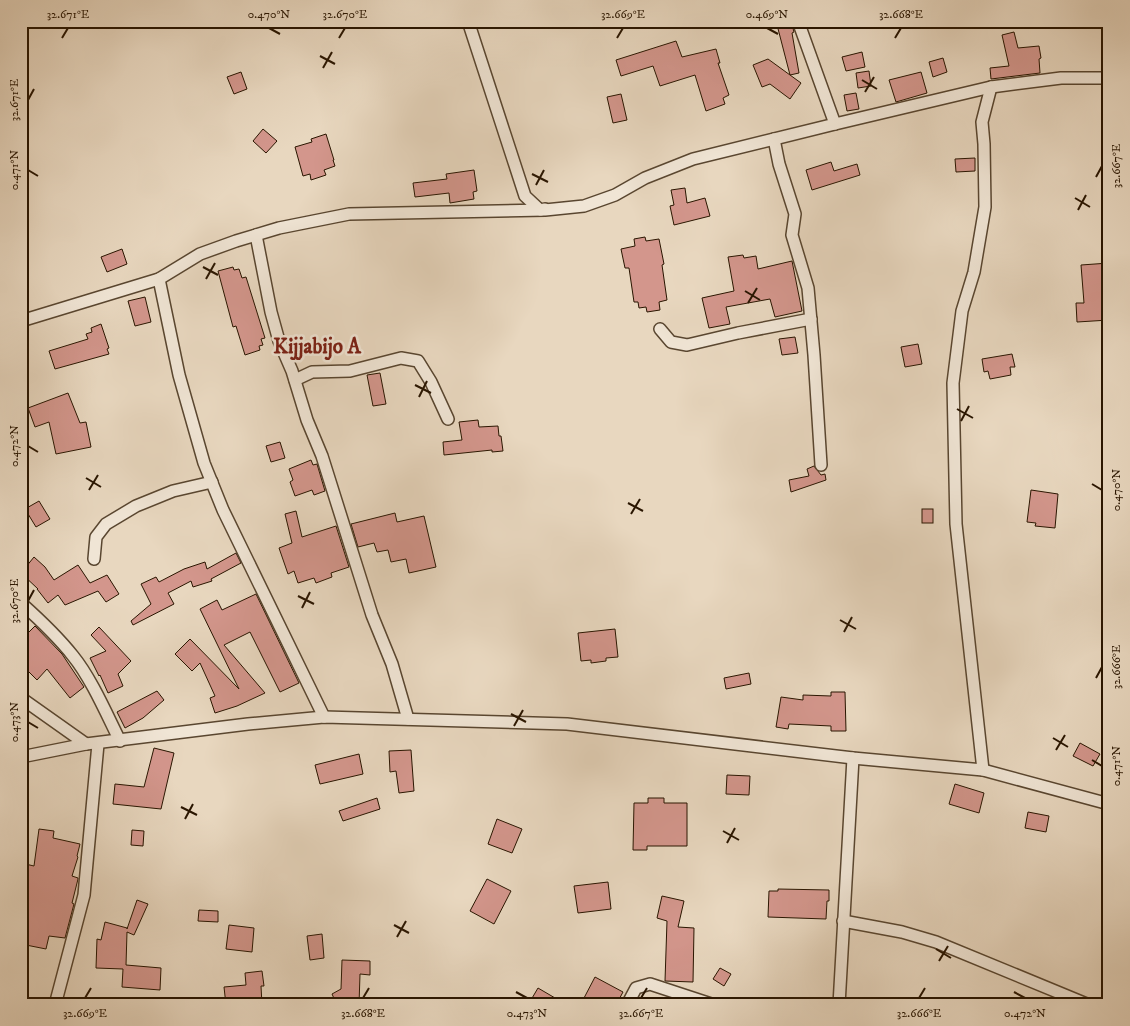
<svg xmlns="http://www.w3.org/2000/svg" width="1130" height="1026" font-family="'IM FELL DW Pica',serif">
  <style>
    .building { fill: #d3968c; stroke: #291500 }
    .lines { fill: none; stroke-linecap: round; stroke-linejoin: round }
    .minor-casing { stroke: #594630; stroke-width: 14 }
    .minor { stroke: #f0e5d5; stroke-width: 11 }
    .ticks { fill: none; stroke: #291500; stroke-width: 2 }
    .labels { text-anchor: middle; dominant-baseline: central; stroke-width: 5; stroke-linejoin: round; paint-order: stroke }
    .quarter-label { font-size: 21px; font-weight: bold; fill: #7a1f14; stroke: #f0e5d5 }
    .neatline { fill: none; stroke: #291500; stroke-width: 2 }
    .ticks-label { font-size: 12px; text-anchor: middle; fill: #291500 }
  </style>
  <rect width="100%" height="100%" fill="#e8d7bf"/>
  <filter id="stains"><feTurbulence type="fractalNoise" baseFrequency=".004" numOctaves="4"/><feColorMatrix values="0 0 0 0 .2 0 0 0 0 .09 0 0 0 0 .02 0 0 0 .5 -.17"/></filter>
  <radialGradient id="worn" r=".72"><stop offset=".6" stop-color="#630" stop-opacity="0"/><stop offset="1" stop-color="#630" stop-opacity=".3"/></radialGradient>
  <g class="building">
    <path d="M776,21H791L794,32L792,33L799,73L790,75Z"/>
    <path d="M1014,32L1018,48L1039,46L1041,58L1039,59L1040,73L991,79L990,68L1009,66L1002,35Z"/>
    <path d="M676,41L682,57L716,49L720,63H718L729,95L723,98L725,104L706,111L695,75L660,86L653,66L621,76L616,60Z"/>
    <path d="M862,52L865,67L846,71L842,57Z"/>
    <path d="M943,58L947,72L933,77L929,62Z"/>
    <path d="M768,59L801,83L790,99L770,84L762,87L753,65Z"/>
    <path d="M869,71L871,86L858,88L856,73Z"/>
    <path d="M241,72L247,89L234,94L227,77Z"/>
    <path d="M921,72L927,93L896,102L889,80Z"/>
    <path d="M856,93L859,109L847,111L844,95Z"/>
    <path d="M621,94L627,120L613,123L607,97Z"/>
    <path d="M263,129L277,141L266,153L253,141Z"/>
    <path d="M326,134L334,160H333L335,166L324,170L326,175L311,180L310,174L303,176L295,147L312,142L311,139Z"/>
    <path d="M975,158V171L956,172L955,159Z"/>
    <path d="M831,162L834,171L857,164L860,175L812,190L806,170Z"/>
    <path d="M474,170L477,191L473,192L474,199L450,203L449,193L415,197L413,183L447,179L446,174Z"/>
    <path d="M685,188L687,203L705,198L710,216L674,225L670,206L674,205L671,190Z"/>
    <path d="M645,237L646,241L659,239L664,264L662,265L667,300L659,302L660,310L647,312L646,307L639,308L638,302H634L629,268H625L621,249L635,246L634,239Z"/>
    <path d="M122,249L127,264L107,272L101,257Z"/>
    <path d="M743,255L744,258L756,256L758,269L792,261L802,311L775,317L770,299L726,307L730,324L709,328L702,298L734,291L728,257Z"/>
    <path d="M1109,263V320L1077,322L1076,303H1084L1081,265Z"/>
    <path d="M233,267L234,270L239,269L242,278L246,277L265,338L261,339L263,345L259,346L260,350L245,355L236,326L233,327L218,271Z"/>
    <path d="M145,297L151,322L135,326L128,301Z"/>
    <path d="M101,324L109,348L107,349L109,354L55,369L49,351L88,339L86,334L92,332L91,328Z"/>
    <path d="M795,337L798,353L782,355L779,339Z"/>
    <path d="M918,344L922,364L905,367L901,347Z"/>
    <path d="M1012,354L1015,367H1010L1011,375L990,379L988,371L984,372L982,359Z"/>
    <path d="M380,373L386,404L373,406L367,375Z"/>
    <path d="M68,393L80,423L86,422L91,447L56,454L49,422L35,427L28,408Z"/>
    <path d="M478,420L479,427L498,426L499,436H501L503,451L492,452V450L444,455L443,442L462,440L459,422Z"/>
    <path d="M280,442L285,458L271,462L266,446Z"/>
    <path d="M311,460L313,465L317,464L325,491L314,495L312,490L295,496L290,482L293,480L289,469Z"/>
    <path d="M814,466L821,475L825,474L826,480L791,492L789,480L809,476L807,469Z"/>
    <path d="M1031,490L1058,494L1055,528L1035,526L1036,523L1027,522Z"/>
    <path d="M39,501L50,519L36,527L25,509Z"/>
    <rect x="922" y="509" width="11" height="14"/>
    <path d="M296,511L302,537L336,526L349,567L331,573L332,577L316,583L314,578L298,583L294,571L288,574L279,548L292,543L285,514Z"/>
    <path d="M395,513L397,522L424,516L436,567L409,573L406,559L391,562L388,550L377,552L374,543L358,547L351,524Z"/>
    <path d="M236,553L241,563L211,579L212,581L193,587L191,581L168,593L174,604L133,625L131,621L151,604L141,584L156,577L159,582L184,569L205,562L207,569Z"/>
    <path d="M34,557L45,567L54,580L78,565L90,583L107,575L119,594L106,602L98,591L65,605L58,595L48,603L37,589H38L21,573Z"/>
    <path d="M256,594L299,683L280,692L250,632L224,645L265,693L237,706L215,713L210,698L215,696L200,663L192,671L175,654L190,639L239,689L200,609L217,600L222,610Z"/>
    <path d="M35,626L62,654L84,687L70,698L47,669L37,680L21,664V640Z"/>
    <path d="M99,627L131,661L118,674L123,686L108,693L100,675L99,676L90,658L106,651L91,635Z"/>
    <path d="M615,629L618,657L606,658V661L591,663V660L581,661L578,633Z"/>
    <path d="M749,673L751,684L726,689L724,678Z"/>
    <path d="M157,691L164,700L143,718L125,728L117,712Z"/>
    <path d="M831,692H845L846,731H831V726L789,724L788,729L776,727L781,697L803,700V695L831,696Z"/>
    <path d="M1080,743L1100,754L1093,766L1073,756Z"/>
    <path d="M154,748L174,753L161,809L113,804L115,784L144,787Z"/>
    <path d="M411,750L414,791L399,793L396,771L390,772L389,751Z"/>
    <path d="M359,754L363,774L320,784L315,765Z"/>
    <path d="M727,775L750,776L749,795L726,794Z"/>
    <path d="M955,784L984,793L979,813L949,804Z"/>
    <path d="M377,798L380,809L343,821L339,811Z"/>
    <path d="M648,798H664V803H687V846H647V850H633L634,803H648Z"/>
    <path d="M1028,812L1049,816L1046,832L1025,828Z"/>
    <path d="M497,819L522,829L512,853L488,844Z"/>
    <path d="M39,829L54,831L53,838L80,844L77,856L78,857L72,876L78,878V879L72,903L74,904L65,938L49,936L46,949L21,944V863L34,866Z"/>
    <path d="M132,830L144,831L143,846L131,845Z"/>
    <path d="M487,879L511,891L494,924L470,911Z"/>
    <path d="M608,882L611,909L578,913L574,886Z"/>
    <path d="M778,889L829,890V901H827L826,919L768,917L769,891H778Z"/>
    <path d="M662,896L684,901L678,927L694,928L693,982L665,981L667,921L657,918Z"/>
    <path d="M137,900L148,904L134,935L127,932L126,965L161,968L160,990L122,987L123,969L96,968L97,939L101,940L105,922L127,928V929Z"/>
    <path d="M199,910L218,911V922L198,921Z"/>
    <path d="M229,925L254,928L252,952L226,949Z"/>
    <path d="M322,934L324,958L310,960L307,936Z"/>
    <path d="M342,960L370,961V975L360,974L359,1005H337L332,994L341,989Z"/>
    <path d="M720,968L731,974L724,986L713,979Z"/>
    <path d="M262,971L264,986H261L262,1005H226L224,987L246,985L245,973Z"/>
    <path d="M595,977L623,992L616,1005H597L584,998Z"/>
    <path d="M538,988L567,1005H528Z"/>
  </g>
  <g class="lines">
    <g class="minor-casing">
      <g id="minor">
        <path d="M468,21L525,196L540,210L545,209"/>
        <path d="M798,21L835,124"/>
        <path d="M774,139L779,164L795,214L792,235L808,288L814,355L821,465"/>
        <path d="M256,235L271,312L279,341L292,371L307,420L322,456L372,615L392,664L408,719"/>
        <path d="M159,279L179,375L204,463L223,510L324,717"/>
        <path d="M21,321L159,279L200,254L236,241L279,228L349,214L545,210L584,206L615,195L645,178L693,159L835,124L991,87L1061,78H1109"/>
        <path d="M660,329L671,342L687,345L738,333L811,319"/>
        <path d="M295,380L312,372L350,371L401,358L418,361L431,382L448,419"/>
        <path d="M94,559L96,537L106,524L136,506L173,491L212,482"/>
        <path d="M21,603C39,619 58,637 73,656C91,678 107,715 120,741"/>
        <path d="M21,698L86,744"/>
        <path d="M21,757L86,744L248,724L324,717L567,724L853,758L983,770L1109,804"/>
        <path d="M983,770L956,524L953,383L962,311L974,272L985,207L984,144L982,122L991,87"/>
        <path d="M843,921L902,932L936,942L1089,1005"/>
        <path d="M55,1005L84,895L98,744"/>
        <path d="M627,1005L636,988L650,984L714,1005"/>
        <path d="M839,1005L853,758"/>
      </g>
    </g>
    <use href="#minor" class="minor"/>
  </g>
  <path class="ticks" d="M269,28L280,34M767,28L778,34M62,38L68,28M339,38L345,28M617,38L623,28M895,38L901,28M320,56L335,64M323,68L332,52M862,80L877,89M865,92L874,77M28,100L34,89M28,170L38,176M532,174L548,182M1096,177L1102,166M536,185L544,170M1075,198L1090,207M1078,210L1086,195M203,267L218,275M206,279L215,263M745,291L760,300M748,303L757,288M415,385L431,393M419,397L427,381M957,409L973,418M961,421L969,406M28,446L38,452M86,478L101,487M1092,484L1102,490M89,490L98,475M628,503L643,511M631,514L640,499M298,596L314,604M28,601L34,590M302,608L310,592M840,620L856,629M844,632L852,617M1096,678L1102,667M511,714L526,722M28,722L38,728M514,726L523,710M1053,738L1068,747M1056,750L1065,735M1092,760L1102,766M181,807L197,815M185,819L193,804M723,831L739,840M727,843L735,828M394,925L409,933M397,937L406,921M936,949L951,958M939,961L948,946M516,992L527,998M1014,992L1025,998M85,998L91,988M363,998L369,988M641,998L647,988M919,998L925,988"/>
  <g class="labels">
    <g class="quarter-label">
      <text x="317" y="347">Kijjabijo A</text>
    </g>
  </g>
  <rect width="1130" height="1026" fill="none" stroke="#e8d7bf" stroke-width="55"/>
  <rect x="28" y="28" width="1074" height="970" class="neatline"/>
  <g class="ticks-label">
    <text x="68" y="18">32.671°E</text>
    <text x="269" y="18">0.470°N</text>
    <text x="345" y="18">32.670°E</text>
    <text x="623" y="18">32.669°E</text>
    <text x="767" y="18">0.469°N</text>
    <text x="901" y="18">32.668°E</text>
    <text transform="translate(14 100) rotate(-90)" y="4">32.671°E</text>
    <text transform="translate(1116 166) rotate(-90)" y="4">32.667°E</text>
    <text transform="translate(14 170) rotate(-90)" y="4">0.471°N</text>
    <text transform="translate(14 446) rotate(-90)" y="4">0.472°N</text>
    <text transform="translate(1116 490) rotate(-90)" y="4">0.470°N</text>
    <text transform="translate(14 601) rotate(-90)" y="4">32.670°E</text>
    <text transform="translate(1116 667) rotate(-90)" y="4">32.666°E</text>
    <text transform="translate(14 722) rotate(-90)" y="4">0.473°N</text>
    <text transform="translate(1116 766) rotate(-90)" y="4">0.471°N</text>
    <text x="85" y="1017">32.669°E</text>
    <text x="363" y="1017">32.668°E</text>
    <text x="527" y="1017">0.473°N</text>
    <text x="641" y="1017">32.667°E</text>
    <text x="919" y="1017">32.666°E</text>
    <text x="1025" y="1017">0.472°N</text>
  </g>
  <rect width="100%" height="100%" filter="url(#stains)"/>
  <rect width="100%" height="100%" fill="url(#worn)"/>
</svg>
